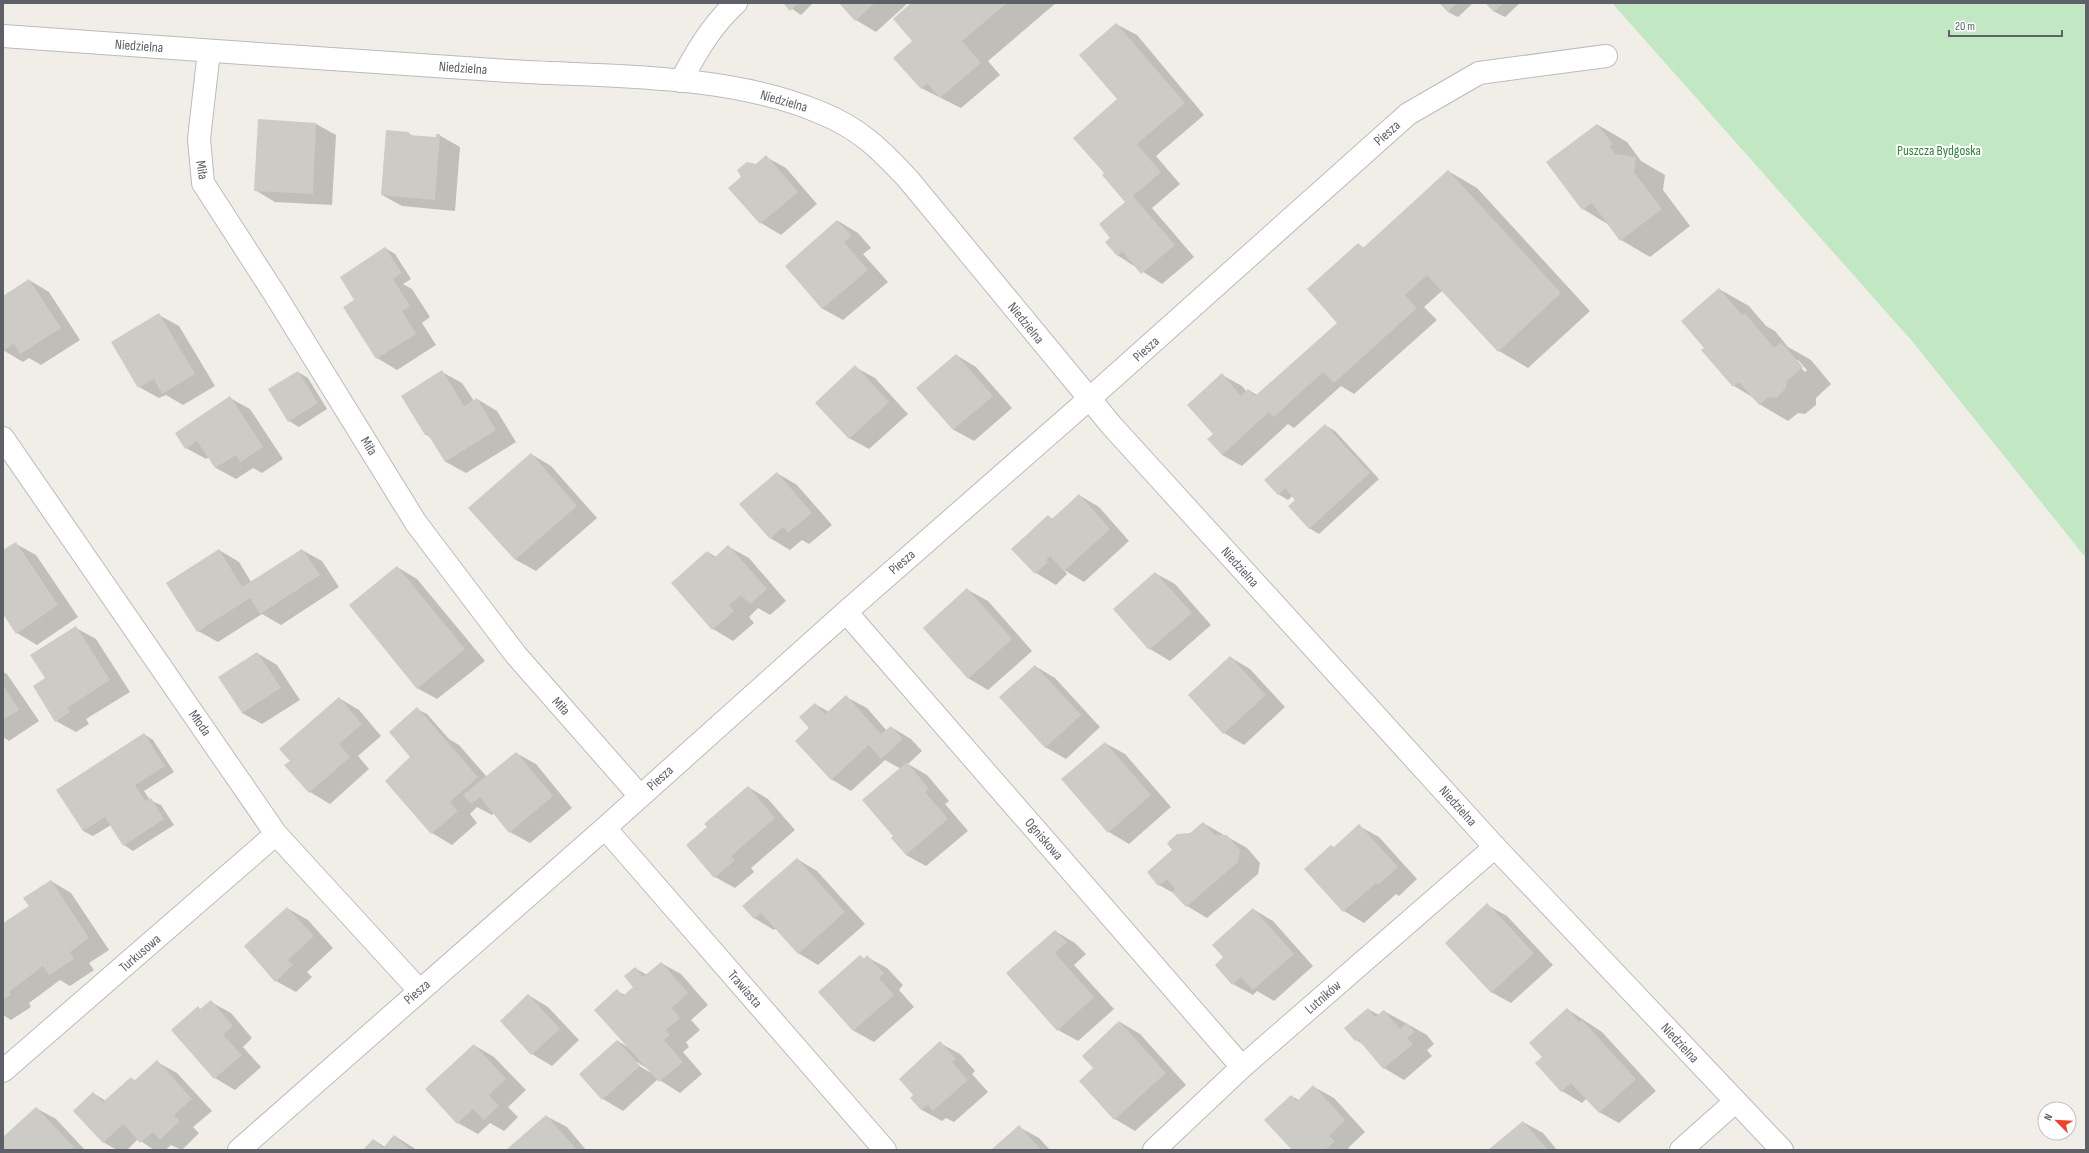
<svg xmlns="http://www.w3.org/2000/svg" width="2089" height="1153" font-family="'Sofia Sans Condensed',sans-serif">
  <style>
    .green { fill: #c1e8c3 }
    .shadow { fill: #0003; fill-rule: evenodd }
    .building { fill: #cdcbc5 }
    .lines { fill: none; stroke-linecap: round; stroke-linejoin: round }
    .minor-casing { stroke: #b8bbc0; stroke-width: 24 }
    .minor { stroke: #fff; stroke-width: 22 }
    .labels { text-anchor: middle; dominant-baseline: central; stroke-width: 4; stroke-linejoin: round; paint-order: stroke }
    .street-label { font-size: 14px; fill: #5d6167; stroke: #fff }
    .park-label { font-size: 14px; fill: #308238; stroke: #fff }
  </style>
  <rect width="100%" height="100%" fill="#f0eee6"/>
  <path class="green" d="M1612,3H2086V558L1912,341Z"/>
  <g class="shadow">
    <path d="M784,3H813L801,15Z"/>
    <path d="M840,3H908L876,32L856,20Z"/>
    <path d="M913,3H1056L988,61L1000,75L961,108L921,88Z"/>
    <path d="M1440,3H1473L1458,17L1448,12Z"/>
    <path d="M1487,3H1520L1505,17L1495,12Z"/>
    <path d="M1116,24L1137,35L1204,115L1156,156L1180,184L1152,208L1194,257L1162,284L1117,255L1111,238L1127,202L1105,173L1119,100Z"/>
    <path d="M259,120L316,124L336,135L332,205L275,202L255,190Z"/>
    <path d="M1598,125L1627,142L1641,161L1665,175L1663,190L1690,226L1650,257L1621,240L1609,225L1583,209L1547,162Z"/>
    <path d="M408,133L415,137L437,138L439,135L460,147L455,211L402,206L382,195Z"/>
    <path d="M766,157L786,168L817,204L781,235L761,223L730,188Z"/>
    <path d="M1448,171L1477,188L1590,311L1528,368L1499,351L1443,290L1424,307L1437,320L1354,394L1341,386L1294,428L1288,424L1242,466L1222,455L1214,434L1222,375L1242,386L1247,392L1249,390L1257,395L1339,323L1358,244L1364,248Z"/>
    <path d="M838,221L858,233L871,248L863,254L888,282L843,320L823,309L786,267Z"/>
    <path d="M385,248L395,254L411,279L403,284L412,289L430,317L422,323L436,345L397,370L377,358Z"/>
    <path d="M29,280L49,292L80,340L41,365L29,358L23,362L3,350V297Z"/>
    <path d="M1719,289L1749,306L1766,326L1775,331L1788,347L1811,360L1831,384L1816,398V405L1805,414L1798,413L1788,421L1759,404L1754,398L1734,386L1706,348ZM1795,360H1798L1807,370L1805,372Z"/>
    <path d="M159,315L179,326L215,386L183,405L166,395L159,398L139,387Z"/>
    <path d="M956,355L976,367L1012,408L974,441L954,430L918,389Z"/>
    <path d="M855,367L875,378L908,414L869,449L849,438Z"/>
    <path d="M298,372L308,378L327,409L299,427L289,421Z"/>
    <path d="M442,372L462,383L474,401L477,399L497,411L516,442L466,473L446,462L431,438L425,434Z"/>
    <path d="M230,398L250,409L283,459L262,473L253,468L236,479L216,468L209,457L206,459L186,448Z"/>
    <path d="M1325,425L1335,431L1379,479L1319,534L1309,528L1297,500L1293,495L1288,500L1278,494Z"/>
    <path d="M531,454L551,466L597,518L536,571L516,560L470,508Z"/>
    <path d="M777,473L797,485L832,525L809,544L802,540L790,550L770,538Z"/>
    <path d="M1079,495L1099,507L1129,541L1084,582L1064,570L1067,574L1056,585L1036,573L1048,516L1053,519Z"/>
    <path d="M16,544L36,555L78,617L37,645L17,633L3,612V552Z"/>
    <path d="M729,547L749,558L786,601L770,615L758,608L749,617L754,623L733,641L713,629L708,552L716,557Z"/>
    <path d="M219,550L239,562L251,582L302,550L322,561L339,587L281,625L262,614L218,642L198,631Z"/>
    <path d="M397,567L417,579L485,661L437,699L417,688Z"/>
    <path d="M1155,573L1175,584L1211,625L1170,661L1150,649L1114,609Z"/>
    <path d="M968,590L988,601L1032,651L988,690L968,678Z"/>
    <path d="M76,628L96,639L130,692L86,719L89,724L76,732L56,721L46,678Z"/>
    <path d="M257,653L277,665L300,700L262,724L242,713Z"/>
    <path d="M1230,657L1250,669L1285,707L1244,745L1224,733L1189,695Z"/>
    <path d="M1035,666L1055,678L1100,727L1066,759L1045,747Z"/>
    <path d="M3,672L7,674L39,721L9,741L3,737Z"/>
    <path d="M846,697L867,708L887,731L891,727L911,739L922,751L908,764L927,775L949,801L945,804L968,831L926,866L906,855L894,837L901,769L885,760L851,791L831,779L810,728L815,704L829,712Z"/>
    <path d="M339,698L359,710L381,736L358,756L369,769L330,804L310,792L286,765L291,761Z"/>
    <path d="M417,709L427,714L449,739L459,745L487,777L516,753L536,764L572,808L530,843L510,832L494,813L492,815L477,807L470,814L477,823L452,845L432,833L412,757Z"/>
    <path d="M144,734L153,740L174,772L144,791L150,800L161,805L174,825L133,851L124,845L111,825L93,836L83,831Z"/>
    <path d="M1105,743L1125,754L1171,807L1129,844L1109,832Z"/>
    <path d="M748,787L768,799L795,830L751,868L754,872L735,888L715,877L708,827Z"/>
    <path d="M1203,823L1247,848L1260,863L1258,874L1207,918L1187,906L1177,895L1159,885L1149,872Z"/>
    <path d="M1359,826L1379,837L1417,879L1399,896L1396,894L1364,923L1344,911L1305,869L1334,848Z"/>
    <path d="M797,859L817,871L865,924L818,965L798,953L776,928L774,930L754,918Z"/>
    <path d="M51,881L71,893L109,950L89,963L94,970L70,986L60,980L29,1003L31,1007L11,1020L3,1015V924L30,906Z"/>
    <path d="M1487,905L1507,916L1553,965L1511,1003L1491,992Z"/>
    <path d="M287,908L308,920L333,948L307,972L312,977L296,992L276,981Z"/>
    <path d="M1253,909L1273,921L1313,966L1274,1001L1257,991L1253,995L1233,984L1224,957Z"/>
    <path d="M1055,931L1075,943L1086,954L1074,965L1114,1009L1078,1041L1058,1030L1008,973Z"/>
    <path d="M860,956L865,959L867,957L887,968L903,985L899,990L914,1007L874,1042L854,1031L819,992Z"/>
    <path d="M661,963L681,974L708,1005L691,1020L700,1030L686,1042L689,1047L683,1052L702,1074L680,1093L658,1079L623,1111L603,1099L580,1074L618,1041L629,1048L617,991L625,995L634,987L635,968L647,975ZM637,1062L648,1069L651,1073L636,1064Z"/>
    <path d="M528,995L548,1007L579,1040L552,1066L532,1054Z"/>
    <path d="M211,1002L231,1013L252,1038L243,1047L261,1067L235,1090L215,1078L201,1010Z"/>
    <path d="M1368,1009L1379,1015L1384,1011L1427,1035L1434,1044L1427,1050L1432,1056L1404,1080L1384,1068L1364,1045L1356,1040Z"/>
    <path d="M1567,1009L1602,1032L1656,1091L1619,1123L1599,1112L1587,1098L1582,1103L1562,1091L1543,1057Z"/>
    <path d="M1120,1022L1140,1034L1186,1085L1135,1131L1115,1119L1094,1068Z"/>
    <path d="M940,1043L960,1054L975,1071L972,1074L988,1092L954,1122L946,1118L942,1121L922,1110L911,1098L914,1096Z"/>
    <path d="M474,1045L494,1057L526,1090L508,1107L518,1117L504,1131L490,1123L478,1134L458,1123Z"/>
    <path d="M157,1062L177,1073L212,1111L193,1127L199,1133L182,1150L171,1145L165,1150H154L138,1139L127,1150H117L103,1142L93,1093L106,1101L131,1078L136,1081Z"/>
    <path d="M1314,1087L1334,1098L1365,1132L1348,1148L1351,1150H1294L1291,1096L1299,1100Z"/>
    <path d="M36,1108L56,1119L85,1150H3V1138Z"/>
    <path d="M546,1116L567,1127L586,1150H507Z"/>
    <path d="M1523,1122L1543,1133L1557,1150H1490Z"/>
    <path d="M1019,1127L1039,1138L1050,1150H993Z"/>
    <path d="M395,1136L417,1150H365L374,1140L385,1147Z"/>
  </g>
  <g class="building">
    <path d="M783,3H798L790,11Z"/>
    <path d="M839,3H875L855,21Z"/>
    <path d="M911,3H1007L962,41L981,63L940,98L927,83L921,89L893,58L912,41L893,19Z"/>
    <path d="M1439,3H1457L1448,12Z"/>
    <path d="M1485,3H1504L1494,12Z"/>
    <path d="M1116,23L1185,103L1137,144L1161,172L1133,196L1175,245L1141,274L1122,251L1117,256L1105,242L1110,238L1099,224L1125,202L1102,175L1104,173L1073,138L1117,99L1079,55Z"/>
    <path d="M258,119L316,123L313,194L254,191Z"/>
    <path d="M1597,124L1613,144L1609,146L1615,154L1636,157L1634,172L1662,209L1620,241L1592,203L1582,210L1546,162Z"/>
    <path d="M386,130L409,132L408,135L436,137V134H440L435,200L381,195Z"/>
    <path d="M766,155L798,192L760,224L728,188L741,177L737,170L747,162L756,164Z"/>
    <path d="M1448,170L1561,293L1498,352L1427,275L1405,295L1417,308L1334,383L1323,372L1274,417L1269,412L1222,455L1207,439L1213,434L1187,405L1222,373L1241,396L1248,389L1255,396L1337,323L1307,289L1358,243L1363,248Z"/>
    <path d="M837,220L852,236L844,242L868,270L822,309L785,266Z"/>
    <path d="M385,247L402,273L393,279L410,306L402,311L416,334L376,359L343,307L354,300L340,277Z"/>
    <path d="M29,279L61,328L20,354L14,344L3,351V296Z"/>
    <path d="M1719,288L1742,315L1745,313L1774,348L1781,342L1803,367L1787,381L1786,388L1776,398L1768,397L1759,405L1739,382L1733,387L1701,350L1704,348L1681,321Z"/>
    <path d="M159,313L195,374L162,394L154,379L138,388L111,342Z"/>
    <path d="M956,354L993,396L953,430L916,388Z"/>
    <path d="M855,365L889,402L849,439L815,403Z"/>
    <path d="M442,370L464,406L477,398L496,430L445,462L427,433L425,435L401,396Z"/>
    <path d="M298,371L318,403L288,422L268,389Z"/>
    <path d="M230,396L263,447L241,462L236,455L215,468L197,441L185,449L175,433Z"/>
    <path d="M1325,424L1370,473L1309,529L1288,506L1295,500L1285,488L1278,495L1264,480Z"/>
    <path d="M531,453L577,506L515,560L468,508Z"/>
    <path d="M777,472L812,513L788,533L783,527L770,539L739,504Z"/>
    <path d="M1079,494L1110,529L1064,571L1050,556L1046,560L1048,562L1035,574L1011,549L1048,515L1052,519Z"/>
    <path d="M16,542L58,605L16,634L3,614V550Z"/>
    <path d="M728,545L767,589L750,604L741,595L729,605L734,611L712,630L671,583L707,551L714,558Z"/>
    <path d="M219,549L242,587L302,549L320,575L260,614L250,598L197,632L166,583Z"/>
    <path d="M397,566L465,649L417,689L349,605Z"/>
    <path d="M1155,572L1192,613L1149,650L1113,609Z"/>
    <path d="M967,588L1012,639L968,679L923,628Z"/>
    <path d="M76,626L110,680L67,708L70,712L55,722L33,686L45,678L30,655Z"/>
    <path d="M257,652L281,688L242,713L218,677Z"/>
    <path d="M1230,656L1266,695L1223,734L1188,695Z"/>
    <path d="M1035,665L1081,715L1045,748L999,697Z"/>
    <path d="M3,685L19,710L3,720Z"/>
    <path d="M846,695L881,734L891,726L903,739L881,759L869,745L831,780L795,741L809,728L799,717L815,703L825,714Z"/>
    <path d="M339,697L362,724L339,744L350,757L309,793L284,765L290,761L279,749Z"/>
    <path d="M417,707L478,777L450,802L458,811L431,834L385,781L410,757L389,732Z"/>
    <path d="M144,733L165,766L135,785L145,801L151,798L164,819L123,846L105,817L83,831L56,790Z"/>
    <path d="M1105,742L1151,795L1108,833L1061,779Z"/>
    <path d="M516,752L553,796L509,833L480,797L471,804L463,795Z"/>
    <path d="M907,762L929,789L925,792L948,819L906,855L891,838L893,836L862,800Z"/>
    <path d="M748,786L775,818L731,856L735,860L714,878L686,845L707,827L704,824Z"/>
    <path d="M1203,822L1215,835H1227L1240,850L1238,862L1186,907L1172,892L1175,889L1167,879L1158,886L1147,872L1172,850L1167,843L1177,834L1190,833Z"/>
    <path d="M1359,824L1398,867L1378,885L1376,883L1343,912L1304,869L1331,845L1334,847Z"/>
    <path d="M797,858L845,912L798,954L761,913L754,919L742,906Z"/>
    <path d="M51,880L89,938L70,952L74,959L49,975L43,966L9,992L11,995L3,1000V923L29,906L23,898Z"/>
    <path d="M1487,903L1534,953L1491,993L1445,943Z"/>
    <path d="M287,907L314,936L288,960L293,965L275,982L244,946Z"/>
    <path d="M1253,908L1294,954L1253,990L1241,977L1232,985L1215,965L1223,957L1212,945Z"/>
    <path d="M1055,930L1067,942L1055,953L1094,997L1057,1031L1006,973Z"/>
    <path d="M860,955L864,959L867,955L884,973L879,978L894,995L853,1031L818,992Z"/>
    <path d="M661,962L688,993L672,1008L680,1018L666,1030L670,1035L664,1040L683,1062L659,1082L594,1010L617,989L623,996L633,987L624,976L635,967L643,977Z"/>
    <path d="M528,994L560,1029L531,1055L500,1021Z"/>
    <path d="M211,1000L233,1026L223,1035L242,1055L214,1079L171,1030L198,1006L200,1009Z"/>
    <path d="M1368,1008L1375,1017L1384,1010L1400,1029L1407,1023L1415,1032L1407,1038L1413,1044L1383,1069L1358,1039L1355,1041L1344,1028Z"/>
    <path d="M1567,1008L1579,1022L1582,1020L1636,1079L1599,1113L1571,1083L1561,1092L1535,1063L1542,1057L1529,1043Z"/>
    <path d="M1119,1021L1166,1073L1114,1120L1079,1081L1093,1068L1082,1056Z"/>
    <path d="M617,1040L640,1066L602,1100L579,1074Z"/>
    <path d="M940,1041L956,1059L952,1062L968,1080L933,1111L928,1105L921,1110L910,1098L913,1095L899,1079Z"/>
    <path d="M474,1044L506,1079L489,1095L499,1106L484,1120L473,1109L457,1124L425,1089Z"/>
    <path d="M157,1060L192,1099L174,1115L180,1121L160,1140L153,1132L140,1143L123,1124L103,1143L73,1111L93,1092L103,1102L131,1077L134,1081Z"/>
    <path d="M1313,1085L1345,1120L1329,1136L1335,1141L1325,1150H1292L1264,1120L1291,1095L1297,1101Z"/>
    <path d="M36,1107L74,1147L71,1150H3V1137Z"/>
    <path d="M546,1115L577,1150H506Z"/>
    <path d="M1523,1121L1548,1150H1488Z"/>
    <path d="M1019,1125L1041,1150H991Z"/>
    <path d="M394,1135L410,1150H363L373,1139L383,1148Z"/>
  </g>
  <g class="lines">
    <g class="minor-casing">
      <g id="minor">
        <path d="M3,36C172,48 340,60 509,71C608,77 726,73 819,112C859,128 879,148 908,179L1112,426L1495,847L1782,1150"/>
        <path d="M209,51L199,139L203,183L274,293L416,523L516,655L640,796"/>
        <path d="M681,81C696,52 712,25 736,3"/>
        <path d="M3,438L276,834L419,990"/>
        <path d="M846,612L1242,1067"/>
        <path d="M605,828L885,1150"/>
        <path d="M3,1071L276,834"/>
        <path d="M239,1150L605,828L846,612L1088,400L1408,114L1479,73L1606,56"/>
        <path d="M1154,1150L1242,1067L1495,847"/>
        <path d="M1681,1150L1735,1102"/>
      </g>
    </g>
    <use href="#minor" class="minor"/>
  </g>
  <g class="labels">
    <g class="street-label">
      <text transform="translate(139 46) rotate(4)">Niedzielna</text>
      <text transform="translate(463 68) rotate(4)">Niedzielna</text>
      <text transform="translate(784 101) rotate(16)">Niedzielna</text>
      <text transform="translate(1387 133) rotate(-42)">Piesza</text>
      <text transform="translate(202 170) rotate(81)">Miła</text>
      <text transform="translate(1026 323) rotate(51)">Niedzielna</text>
      <text transform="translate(1146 349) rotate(-42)">Piesza</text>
      <text transform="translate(369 446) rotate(58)">Miła</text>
      <text transform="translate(902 562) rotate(-41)">Piesza</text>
      <text transform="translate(1240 567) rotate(48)">Niedzielna</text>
      <text transform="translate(561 706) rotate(48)">Miła</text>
      <text transform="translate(200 723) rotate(55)">Młoda</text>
      <text transform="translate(660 778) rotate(-42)">Piesza</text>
      <text transform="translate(1458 806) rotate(48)">Niedzielna</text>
      <text transform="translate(1044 839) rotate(49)">Ogniskowa</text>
      <text transform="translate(140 953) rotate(-41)">Turkusowa</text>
      <text transform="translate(745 989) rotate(49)">Trawiasta</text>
      <text transform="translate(417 992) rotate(-41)">Piesza</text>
      <text transform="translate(1323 997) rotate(-41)">Lutników</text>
      <text transform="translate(1680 1043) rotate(47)">Niedzielna</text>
    </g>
    <g class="park-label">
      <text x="1939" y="150">Puszcza Bydgoska</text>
    </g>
  </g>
  <rect width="2089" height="1153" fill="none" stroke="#5d6167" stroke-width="8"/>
  <g transform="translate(2057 1121) rotate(294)"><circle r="19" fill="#ffffff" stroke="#bec0c2"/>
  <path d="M0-3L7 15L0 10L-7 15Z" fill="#f0422b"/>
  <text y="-6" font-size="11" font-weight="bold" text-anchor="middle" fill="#5d6167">N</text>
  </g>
  <path d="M1949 30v6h113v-6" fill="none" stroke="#5d6167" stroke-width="2"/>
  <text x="1955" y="30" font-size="12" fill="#5d6167" stroke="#ffffff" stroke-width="3" paint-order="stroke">20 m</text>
</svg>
